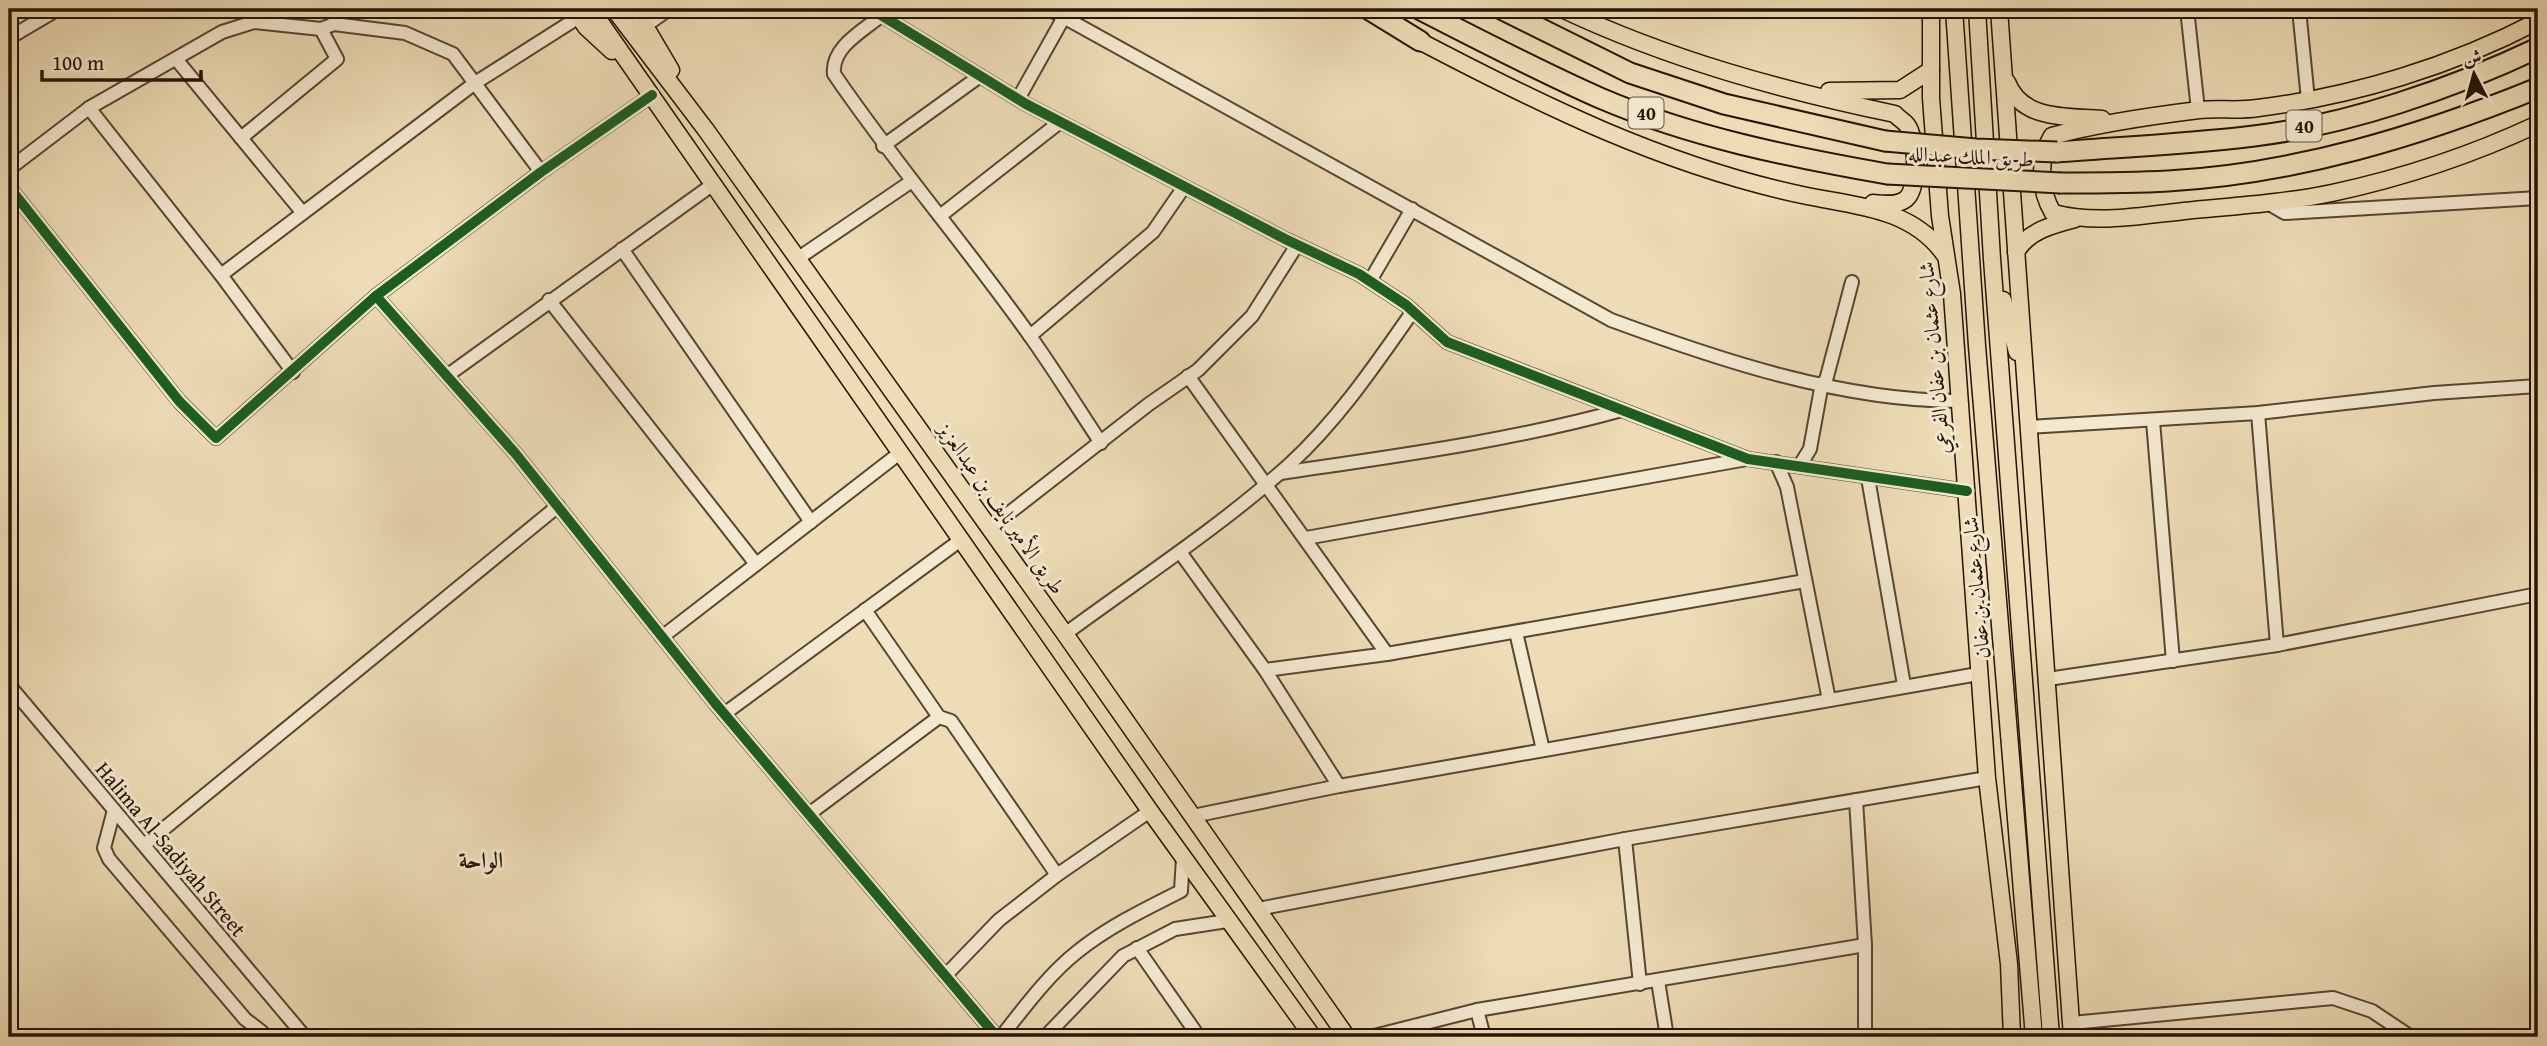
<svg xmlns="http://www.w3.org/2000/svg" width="2547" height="1046" font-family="'Gentium Book Plus',Amiri,serif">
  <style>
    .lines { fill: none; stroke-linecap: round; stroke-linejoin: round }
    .minor-casing { stroke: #574631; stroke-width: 16 }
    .major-casing { stroke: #251405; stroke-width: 19 }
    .highway-casing { stroke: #251405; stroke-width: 23 }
    .minor { stroke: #f3e8d0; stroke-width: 12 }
    .major { stroke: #eddcb6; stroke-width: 16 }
    .highway { stroke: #eddcb6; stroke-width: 19 }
    .highway-bridge-casing { stroke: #251405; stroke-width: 23; stroke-linecap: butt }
    .highway-bridge { stroke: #eddcb6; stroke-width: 19 }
    .cycleway-casing { stroke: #f3e8d0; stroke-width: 15 }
    .cycleway { stroke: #1b5e20; stroke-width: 10 }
    .labels { text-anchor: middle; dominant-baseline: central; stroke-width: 6; stroke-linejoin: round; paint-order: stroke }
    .shield { fill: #f3e8d0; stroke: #635442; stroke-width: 2 }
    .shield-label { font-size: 19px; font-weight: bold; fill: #251405 }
    .street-label { font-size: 21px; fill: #251405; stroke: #f3e8d0 }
    .neighbourhood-label { font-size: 23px; font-weight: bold; fill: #251405; stroke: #f3e8d0 }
  </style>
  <rect width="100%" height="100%" fill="#eddcb6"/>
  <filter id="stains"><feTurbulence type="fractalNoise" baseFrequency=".00286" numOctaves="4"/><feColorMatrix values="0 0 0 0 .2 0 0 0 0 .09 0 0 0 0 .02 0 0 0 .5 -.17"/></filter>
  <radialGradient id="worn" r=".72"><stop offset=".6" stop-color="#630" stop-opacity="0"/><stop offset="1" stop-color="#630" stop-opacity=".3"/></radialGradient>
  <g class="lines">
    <g class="minor-casing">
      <g id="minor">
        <path d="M871,9L1026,104L1285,239L1359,274L1406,305L1447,342L1748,459L1967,491"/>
        <path d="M1049,9L1611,320C1719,360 1842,401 1959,401"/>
        <path d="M2187,9L2198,110"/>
        <path d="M2299,9L2308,100"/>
        <path d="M882,15C863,31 831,47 834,74C896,165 967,247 1030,336C1055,371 1077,407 1101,443"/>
        <path d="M334,24L336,9"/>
        <path d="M645,26L669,9"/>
        <path d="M9,38L58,9"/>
        <path d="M176,59L302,212"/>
        <path d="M1018,99L1064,17"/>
        <path d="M89,108L221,275L293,372"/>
        <path d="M241,138L337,59L321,29"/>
        <path d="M883,146L980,76"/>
        <path d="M9,169L89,108L222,32L254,22L321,29L334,24L405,33L453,54L541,172"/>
        <path d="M9,187L179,401L216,438L376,296L541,172L652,95"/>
        <path d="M2266,202L2285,213L2538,198"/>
        <path d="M940,216L1060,122"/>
        <path d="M622,249L811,522"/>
        <path d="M797,259L912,181"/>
        <path d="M221,275L475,83L579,17"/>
        <path d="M1370,281L1412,209"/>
        <path d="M376,296L515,453L715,703L997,1037"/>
        <path d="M549,300L756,564"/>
        <path d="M1030,336L1153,232L1184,187"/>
        <path d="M448,375L712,185"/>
        <path d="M1188,376L1387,654"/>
        <path d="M1825,384L1852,282"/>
        <path d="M2258,413L2277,645"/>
        <path d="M2153,421L2173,661"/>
        <path d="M2029,427L2258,413L2434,393L2538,386"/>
        <path d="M1776,462L1787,487L1829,700"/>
        <path d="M1800,465L1810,449L1822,383"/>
        <path d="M1281,473C1395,456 1510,441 1622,410"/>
        <path d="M1868,478L1904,685"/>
        <path d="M990,528L1149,404L1198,370L1252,316L1297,245"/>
        <path d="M1306,538L1747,459"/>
        <path d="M1180,552L1265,670L1339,786"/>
        <path d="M865,610L939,717L951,721L1057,875"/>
        <path d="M1516,632L1543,750"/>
        <path d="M1065,634C1141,578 1220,527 1290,464C1338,420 1376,364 1413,311"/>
        <path d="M662,637L901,452"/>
        <path d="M1265,670L1387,654L1805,581"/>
        <path d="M2048,679L2277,645L2538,594"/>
        <path d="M9,685L305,1037"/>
        <path d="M724,714L962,539"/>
        <path d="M1856,800L1865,945V1037"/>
        <path d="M114,810L104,848L109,859L245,1019L262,1032"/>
        <path d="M809,814L939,717"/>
        <path d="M1193,816L1339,786L1978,674"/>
        <path d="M1625,839L1640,984"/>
        <path d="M144,845L558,506"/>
        <path d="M1258,909L1625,839L1987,778"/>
        <path d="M1137,948L1199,1037"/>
        <path d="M945,976L999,920L1057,875L1150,811"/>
        <path d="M1658,981L1667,1037"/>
        <path d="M1477,1010L1484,1037"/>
        <path d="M2072,1023L2333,998L2372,1011L2411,1037"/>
        <path d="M1001,1037C1024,1008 1048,975 1077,952C1108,927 1145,909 1181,891L1183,858"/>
        <path d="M1045,1037L1123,956L1175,929L1227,921"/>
        <path d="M1370,1037L1477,1010L1865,945"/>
      </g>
    </g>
    <g class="major-casing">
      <g id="major">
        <path d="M574,9L586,27L612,51"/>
        <path d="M591,9L1150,811L1313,1037"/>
        <path d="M614,9L706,130L1065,634L1347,1037"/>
        <path d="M635,9L671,70"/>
        <path d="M1562,9C1668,59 1780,90 1895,114C1898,118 1904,121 1907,125C1917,138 1919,188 1906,199C1897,206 1883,204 1873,203"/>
        <path d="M1931,9V98L1940,216L1952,294L1987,778L2009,964L2012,1037"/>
        <path d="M1954,9L1977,346L2034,1037"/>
        <path d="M1977,9L1992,259L2051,1037"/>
        <path d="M1999,9L2072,1037"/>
        <path d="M2538,21C2452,66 2354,96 2258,108C2239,111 2219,108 2199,110C2150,116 2100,123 2052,136C2038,159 2039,190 2053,213C2096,224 2140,216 2184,211C2233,206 2284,203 2332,193C2402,178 2474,154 2538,124"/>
        <path d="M1410,36C1537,103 1666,167 1807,196C1857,206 1912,209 1944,254"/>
        <path d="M2007,82C2022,121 2067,116 2102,119"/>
        <path d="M1829,91L1900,90L1931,70"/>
        <path d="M2016,252C2028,231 2052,225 2075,219"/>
        <path d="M2003,300L2017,352"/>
      </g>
    </g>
    <g class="highway-casing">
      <g id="highway">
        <path d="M1368,9L1420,41"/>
        <path d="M1419,9C1479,40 1539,71 1600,98C1691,137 1790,157 1887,174"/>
        <path d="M1501,9L1630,73L1724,104L1885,141"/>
        <path d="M2057,152C2123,147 2189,144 2254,136C2347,125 2454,88 2538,48"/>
        <path d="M2061,183C2097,183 2133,183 2168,181C2295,174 2420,136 2538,88"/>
      </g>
    </g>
    <use href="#minor" class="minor"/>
    <use href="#major" class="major"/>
    <use href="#highway" class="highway"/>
    <g class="highway-bridge-casing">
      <g id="highway-bridge">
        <path d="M1885,141L1976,149L2057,152"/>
        <path d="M1887,174L2061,183"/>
      </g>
    </g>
    <use href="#highway-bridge" class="highway-bridge"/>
    <g class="cycleway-casing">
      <g id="cycleway">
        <path d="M871,9L1026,104L1285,239L1359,274L1406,305L1447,342L1748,459L1967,491"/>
        <path d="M9,187L179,401L216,438L376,296L541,172L652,95"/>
        <path d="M376,296L515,453L715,703L997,1037"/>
      </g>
    </g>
    <use href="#cycleway" class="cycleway"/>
  </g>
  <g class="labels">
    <g class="shield">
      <rect x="1628.5" y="97.5" width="35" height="31" rx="5"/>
      <rect x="2286.5" y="110.5" width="35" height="31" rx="5"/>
    </g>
    <g class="shield-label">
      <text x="1646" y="113">40</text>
      <text x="2304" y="126">40</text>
    </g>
    <g class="street-label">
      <text transform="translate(1971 156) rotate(3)">طريق الملك عبدالله</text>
      <text transform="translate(1934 358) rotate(-95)">شارع عثمان بن عفان الفرعي</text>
      <text transform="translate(1002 508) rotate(55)">طريق الأمير نايف بن عبدالعزيز</text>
      <text transform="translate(1976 588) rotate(-95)">شارع عثمان بن عفان</text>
      <text transform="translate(171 849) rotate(50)">Halima Al-Sadiyah Street</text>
    </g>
    <g class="neighbourhood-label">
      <text x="481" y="859">الواحة</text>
    </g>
  </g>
  <rect width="2547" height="1046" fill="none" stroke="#eddcb6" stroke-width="35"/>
  <rect x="10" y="10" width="2526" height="1025" fill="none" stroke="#251405" stroke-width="3.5"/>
  <rect x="18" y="18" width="2512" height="1011" fill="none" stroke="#251405" stroke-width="2"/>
  <g transform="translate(2474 74) rotate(354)" stroke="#f3e8d0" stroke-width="5" paint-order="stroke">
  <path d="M0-5L12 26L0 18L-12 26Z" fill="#251405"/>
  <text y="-10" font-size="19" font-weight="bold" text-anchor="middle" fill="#251405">ش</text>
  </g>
  <path d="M42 70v10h159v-10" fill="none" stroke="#251405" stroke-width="3.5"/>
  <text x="52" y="70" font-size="21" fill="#251405" stroke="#f3e8d0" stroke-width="5" paint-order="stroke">100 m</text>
  <rect width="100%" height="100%" filter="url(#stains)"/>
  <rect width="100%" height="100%" fill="url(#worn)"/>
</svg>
